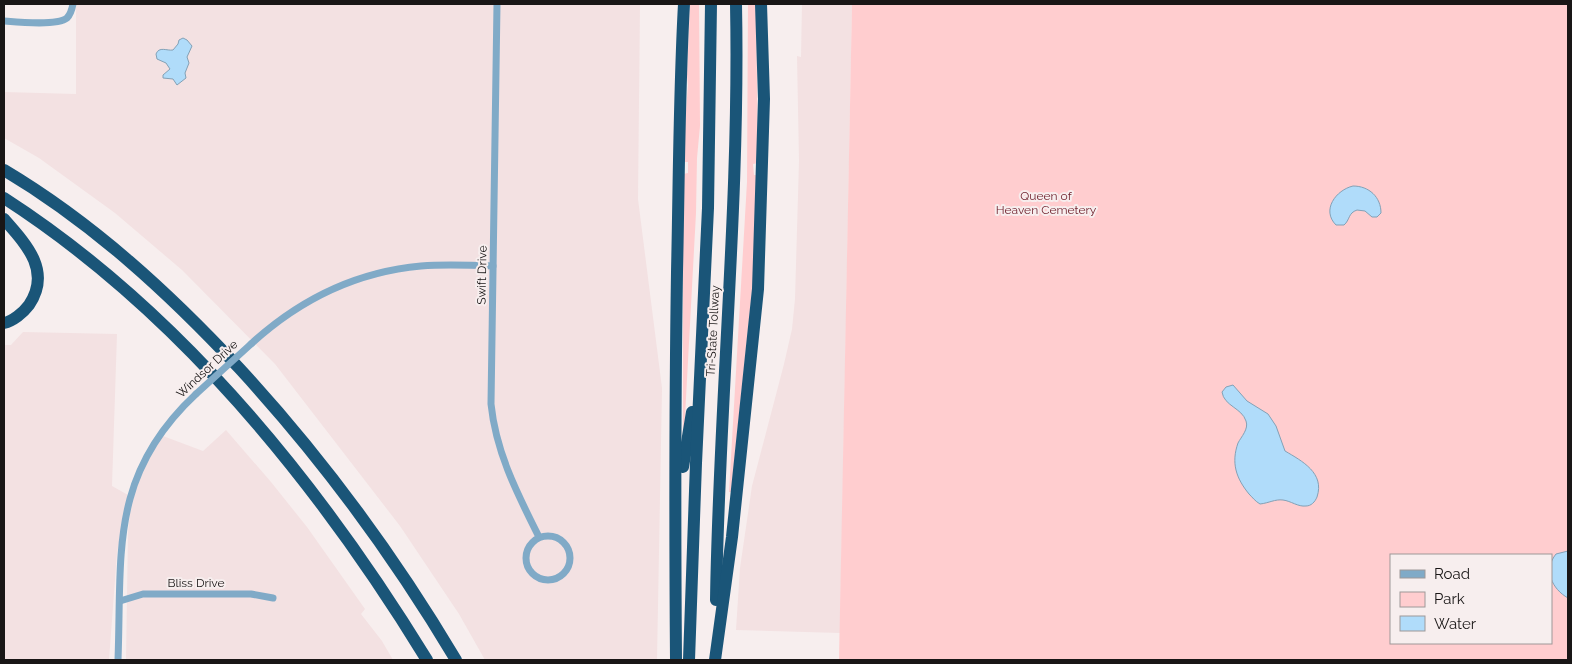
<svg xmlns="http://www.w3.org/2000/svg" width="1572" height="664" font-family="Raleway,sans-serif">
  <style>
    .built { fill: #f3e1e2 }
    .green { fill: #ffcdcf; fill-rule: evenodd }
    .water { fill: #b0dcfa; stroke: #83a1b6 }
    .lines { fill: none; stroke-linecap: round; stroke-linejoin: round }
    .street { stroke: #80aac7; stroke-width: 7 }
    .highway { stroke: #1a5578; stroke-width: 12 }
    .street-bridge { stroke: #80aac7; stroke-width: 7 }
    .labels { text-anchor: middle; dominant-baseline: central; stroke-width: 4; stroke-linejoin: round; paint-order: stroke }
    .park-label { font-size: 12px; fill: #722531; stroke: #f7eeee }
    .street-label { font-size: 12px; fill: #191616; stroke: #f7eeee }
  </style>
  <rect width="100%" height="100%" fill="#f7eeee"/>
  <g class="built">
    <path d="M76,4H640L638,199L662,388L657,660H485L459,614L400,526L275,364L182,270L115,213L39,158L4,138V92L76,94Z"/>
    <path d="M802,4H852L840,633L736,630L740,568L752,486L784,364L792,329L795,299L799,161L797,56L801,57Z"/>
    <path d="M23,332L117,334L112,486L128,495L117,553L109,660H4V345H11Z"/>
    <path d="M226,430L271,482L307,527L365,609L361,614L382,641L393,660H126L128,532L131,504L140,477L150,456L163,436L203,451Z"/>
  </g>
  <g class="green">
    <path d="M690,4H699L700,126L697,158L696,213L684,435H683V174L688,173V162H682L688,85L687,75Z"/>
    <path d="M748,4H756L758,163L753,164L754,175H759L755,262L731,492H729L747,182Z"/>
    <path d="M852,4H1568V660H839ZM1391,555H1551V643H1391Z"/>
  </g>
  <g class="water">
    <path d="M183,38L187,40L192,46L187,57L189,63L185,73L186,78L177,85L173,79L163,78V75L170,69L166,63L157,59L156,54C159,46 167,51 173,50L178,44L179,40Z"/>
    <path d="M1353,186C1369,186 1381,197 1381,213L1377,217H1372L1365,211L1357,210C1348,213 1350,220 1344,225H1336C1321,210 1336,190 1353,186Z"/>
    <path d="M1233,385L1247,401L1268,414L1276,426L1285,451C1302,461 1325,473 1317,497C1315,502 1311,506 1306,506C1298,507 1291,501 1283,500C1275,499 1269,503 1260,504C1255,501 1253,498 1249,494C1236,478 1231,463 1238,443C1241,437 1249,429 1246,421C1242,408 1224,406 1222,392L1226,387Z"/>
    <path d="M1568,551V598C1552,589 1543,570 1556,554Z"/>
  </g>
  <g class="lines">
    <g class="street">
      <path d="M497,4L491,404C496,453 518,495 539,537"/>
      <path d="M4,21C17,22 57,26 67,18C71,14 72,9 73,4"/>
      <path d="M251,344C299,300 355,272 421,266C445,264 469,265 493,266"/>
      <circle cx="548" cy="558" r="22"/>
      <path d="M120,601L143,594H251L273,598"/>
      <path d="M118,660C122,552 109,475 196,394"/>
    </g>
    <g class="highway">
      <path d="M4,170C93,223 169,293 240,369C322,458 394,556 456,660"/>
      <path d="M4,198C179,311 319,484 427,660"/>
      <path d="M4,219C26,244 52,271 29,305C23,313 13,321 4,323"/>
      <path d="M683,467L692,412"/>
      <path d="M716,600C719,401 740,203 736,4"/>
      <path d="M676,660C675,531 675,401 677,272C679,182 679,93 684,4"/>
      <path d="M689,660L696,463L708,208L711,4"/>
      <path d="M715,660L732,537L758,289L764,99L761,4"/>
    </g>
    <path class="street-bridge" d="M196,394L251,344"/>
  </g>
  <g class="labels">
    <g class="park-label">
      <text x="1046" y="196">Queen of<tspan x="1046" dy="14">Heaven Cemetery</tspan></text>
    </g>
    <g class="street-label">
      <text transform="translate(482 275) rotate(-89)">Swift Drive</text>
      <text transform="translate(713 331) rotate(-87)">Tri-State Tollway</text>
      <text transform="translate(207 369) rotate(-43)">Windsor Drive</text>
      <text x="196" y="583">Bliss Drive</text>
    </g>
  </g>
  <rect width="1572" height="664" fill="none" stroke="#191616" stroke-width="10"/>
  <rect x="1390" y="554" width="162" height="90" fill="#f7eeee" stroke="#9e9898"/>
  <rect x="1400" y="570" width="25" height="8" fill="#80aac7" stroke="#9e9898"/>
  <text x="1434" y="579" font-size="15" fill="#191616">Road</text>
  <rect x="1400" y="592" width="25" height="15" fill="#ffcdcf" stroke="#9e9898"/>
  <text x="1434" y="604" font-size="15" fill="#191616">Park</text>
  <rect x="1400" y="616" width="25" height="15" fill="#b0dcfa" stroke="#9e9898"/>
  <text x="1434" y="629" font-size="15" fill="#191616">Water</text>
</svg>
